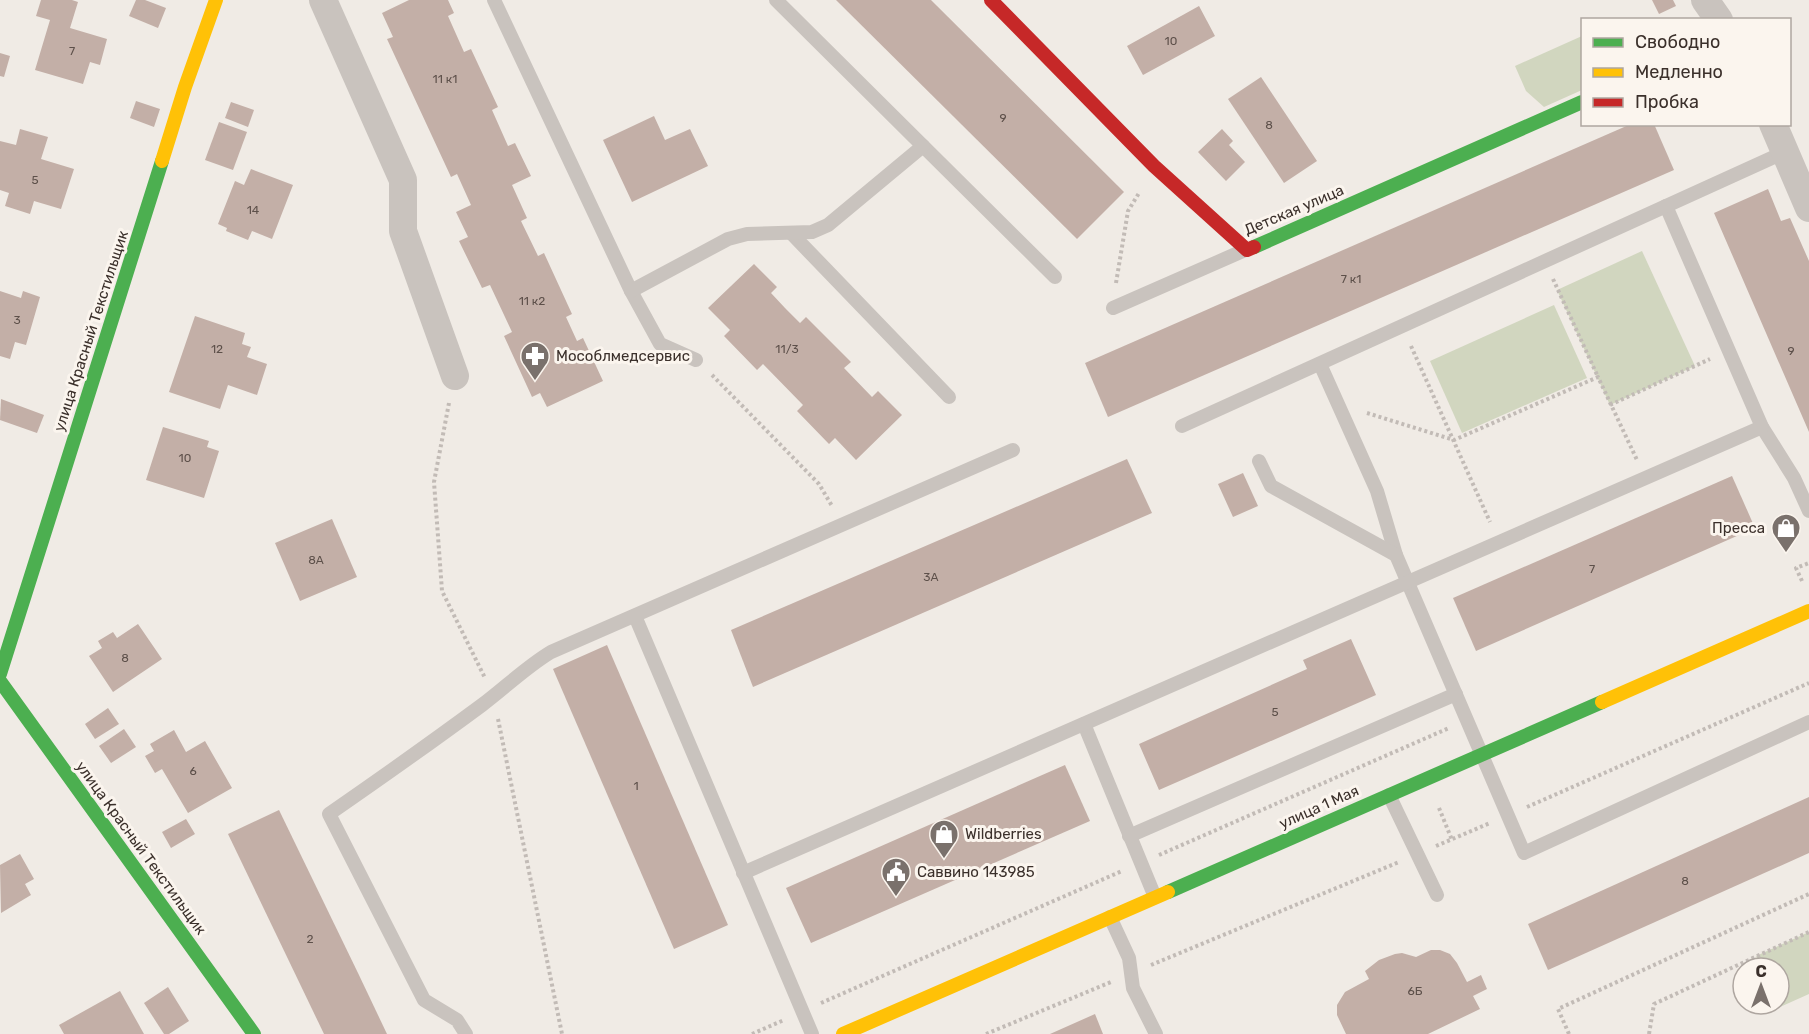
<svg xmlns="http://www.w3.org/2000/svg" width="1809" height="1034" font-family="Rubik,sans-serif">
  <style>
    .green { fill: #d1d6bf }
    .building { fill: #c3afa7 }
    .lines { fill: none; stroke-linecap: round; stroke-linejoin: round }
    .path { stroke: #c2bbb6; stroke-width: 4; stroke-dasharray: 3 3; stroke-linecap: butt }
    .lane { stroke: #c9c3be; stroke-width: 14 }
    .street { stroke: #c9c3be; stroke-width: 28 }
    .fast { stroke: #4caf50; stroke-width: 14 }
    .slow { stroke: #ffc107; stroke-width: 14 }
    .jam { stroke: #c62828; stroke-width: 14 }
    .labels { text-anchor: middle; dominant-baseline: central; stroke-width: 6; stroke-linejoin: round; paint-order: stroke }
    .number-label { font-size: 12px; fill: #5d504a }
    .street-label { font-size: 15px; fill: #3b302b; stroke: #fbf5ee }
    .poi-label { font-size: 15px; fill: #3b302b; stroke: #fbf5ee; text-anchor: start }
  </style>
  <rect width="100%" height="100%" fill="#f0ebe5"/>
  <g class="green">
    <path d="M1582,36V90L1544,107L1526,91L1515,66Z"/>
    <path d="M1642,251L1695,366L1610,405L1557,290Z"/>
    <path d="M1554,305L1587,378L1462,433L1430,361Z"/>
    <path d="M1809,932V994L1780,1007L1779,968H1762L1756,956Z"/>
  </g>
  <g class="building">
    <path d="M41,0H72L78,2L70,28L107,39L100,65L90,62L83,84L35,70L50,20L36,16Z"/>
    <path d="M136,0H145L166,8L158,28L129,16Z"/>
    <path d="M409,0H448L454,13L448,16L464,52L471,49L498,107L492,110L508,146L515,143L531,176L512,185L527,218L521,221L538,256L544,253L572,314L566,317L577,341L583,338L603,381L547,407L540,393L532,397L504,336L512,332L490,285L482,288L459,241L468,237L456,212L471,205L457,174L451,177L387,39L393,37L382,13Z"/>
    <path d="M836,0H931L1124,192L1077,239Z"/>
    <path d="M1652,0H1673L1676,6L1659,14Z"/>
    <path d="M1199,6L1215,36L1143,75L1127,46Z"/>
    <path d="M0,53L10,56L4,77L0,76Z"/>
    <path d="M1261,77L1317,161L1284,183L1228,99Z"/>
    <path d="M136,101L160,109L154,127L130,118Z"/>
    <path d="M231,102L254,110L248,127L225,118Z"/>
    <path d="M654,116L665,140L690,129L708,166L632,202L603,140Z"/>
    <path d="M219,122L247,132L233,170L205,160Z"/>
    <path d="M1631,124H1654L1674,170L1108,417L1085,363Z"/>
    <path d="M20,129L48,137L41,159L74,169L61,209L34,201L30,214L5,206L9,193L0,190V141L16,145Z"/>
    <path d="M1222,129L1233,141L1229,145L1245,162L1226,181L1198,152Z"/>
    <path d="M251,169L293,185L272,239L252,231L248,240L226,231L227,228L218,224L235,181L244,185Z"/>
    <path d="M1768,189L1781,221L1790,218L1809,261V432L1714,213Z"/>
    <path d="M754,264L777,287L771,293L785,308L800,323L806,317L851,362L844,368L872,397L878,391L902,415L856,460L835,438L829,444L797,411L803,405L763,364L757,370L724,336L730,330L708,308Z"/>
    <path d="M0,291L21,298L23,291L40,297L26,345L15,342L10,359L0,356Z"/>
    <path d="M195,316L245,333L242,344L251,347L247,357L267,364L257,395L228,385L220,409L169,392Z"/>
    <path d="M1,399L44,415L37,433L0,420Z"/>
    <path d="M163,427L209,441L207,447L219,451L204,498L146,480Z"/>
    <path d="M1127,459L1152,513L753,687L731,630Z"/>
    <path d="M1243,473L1258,506L1233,517L1218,484Z"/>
    <path d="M1732,476L1755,528L1476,651L1453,598Z"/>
    <path d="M332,519L357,577L300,601L275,543Z"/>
    <path d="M138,624L162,659L113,692L89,656L102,648L98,641L113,632L117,638Z"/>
    <path d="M1351,639L1376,695L1159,790L1139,744L1307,669L1303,660Z"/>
    <path d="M607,645L728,925L674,949L553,669Z"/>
    <path d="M108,708L119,724L95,739L85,724Z"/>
    <path d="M124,729L136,747L111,763L99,746Z"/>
    <path d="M174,730L186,752L205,741L232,788L188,813L162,769L155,773L145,756L154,751L150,744Z"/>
    <path d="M1065,765L1090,821L811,943L786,888Z"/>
    <path d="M1809,797V853L1548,970L1528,924Z"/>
    <path d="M279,810L358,973L387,1034H324L228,834Z"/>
    <path d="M186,819L195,834L171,848L162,832Z"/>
    <path d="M20,854L34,879L25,884L31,895L1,913L0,865Z"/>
    <path d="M1431,950H1440L1450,954L1457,963L1467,982L1481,975L1487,989L1473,996L1480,1009L1428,1034H1346L1337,1015V1005L1345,992L1369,979L1365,971L1379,960L1395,954L1402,953L1416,957Z"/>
    <path d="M168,987L189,1021L169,1034H164L144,1003Z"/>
    <path d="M120,991L144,1034H64L59,1025Z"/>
    <path d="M1095,1014L1103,1034H1050Z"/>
  </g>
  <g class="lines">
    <g class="path">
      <path d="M1553,279L1598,377"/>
      <path d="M1116,283L1128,211L1139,193"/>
      <path d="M1411,346L1490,522"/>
      <path d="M712,375L819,484L832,506"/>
      <path d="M449,403L434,482L442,591L485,678"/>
      <path d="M1610,405L1710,359"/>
      <path d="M1367,413L1454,440L1598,377L1637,460"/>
      <path d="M1802,581L1796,568L1809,563"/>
      <path d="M498,719L562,1034"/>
      <path d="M1527,807L1809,683"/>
      <path d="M1439,808L1452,840"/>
      <path d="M1436,846L1490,823"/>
      <path d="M1159,855L1449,728"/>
      <path d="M1151,965L1399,862"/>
      <path d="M821,1003L1122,871"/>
      <path d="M752,1034L784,1020"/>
      <path d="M986,1034L1111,982"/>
      <path d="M1569,1034L1558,1009L1809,894"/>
      <path d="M1649,1034L1654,1004L1809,932"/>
    </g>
    <g class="lane">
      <path d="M494,0L631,291L660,344L696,360"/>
      <path d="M776,0L1055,277"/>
      <path d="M1666,206L1762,427L1794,478L1809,511"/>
      <path d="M791,233L949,397"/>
      <path d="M631,291L728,239L747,234L812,232L828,225L923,146"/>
      <path d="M1113,308L1245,250"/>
      <path d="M1320,364L1377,491L1396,555L1524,853L1809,722"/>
      <path d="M1182,426L1785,152"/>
      <path d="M1259,461L1271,486L1396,555"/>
      <path d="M635,616L812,1034"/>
      <path d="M1084,724L1155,897"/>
      <path d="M1389,795L1437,895"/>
      <path d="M1129,836L1456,694"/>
      <path d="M743,873L1762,427"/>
      <path d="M1110,917L1129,958L1133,988L1156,1034"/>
      <path d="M466,1034L457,1020L424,1000L329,814C381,778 432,742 482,705C506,687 526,667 551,652L1013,450"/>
    </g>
    <g class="street">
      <path d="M323,0L403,180V231L455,376"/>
      <path d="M1705,0L1719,20"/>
      <path d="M1773,124L1809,208"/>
    </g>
    <g class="fast">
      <path d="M1254,247L1582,102"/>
      <path d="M0,674L162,161"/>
      <path d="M0,681L254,1034"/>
      <path d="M1168,892L1602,702"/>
    </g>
    <g class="slow">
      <path d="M162,161L185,87L216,0"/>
      <path d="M1602,702L1809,611"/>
      <path d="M843,1034L1168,892"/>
    </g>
    <path class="jam" d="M991,0L1154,166L1247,250L1254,247"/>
  </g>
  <defs>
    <g id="pharmacy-pin" transform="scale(1.5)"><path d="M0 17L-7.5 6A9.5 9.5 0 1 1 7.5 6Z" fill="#7a716c" stroke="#fbf5ee"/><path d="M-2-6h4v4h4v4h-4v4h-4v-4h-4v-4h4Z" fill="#fff"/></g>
    <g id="shop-pin" transform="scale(1.5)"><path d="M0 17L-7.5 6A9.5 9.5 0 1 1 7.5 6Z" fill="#7a716c" stroke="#fbf5ee"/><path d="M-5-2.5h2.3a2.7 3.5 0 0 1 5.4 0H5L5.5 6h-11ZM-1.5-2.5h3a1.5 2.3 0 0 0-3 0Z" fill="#fff"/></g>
    <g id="civic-pin" transform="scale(1.5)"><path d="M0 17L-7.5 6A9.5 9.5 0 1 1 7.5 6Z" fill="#7a716c" stroke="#fbf5ee"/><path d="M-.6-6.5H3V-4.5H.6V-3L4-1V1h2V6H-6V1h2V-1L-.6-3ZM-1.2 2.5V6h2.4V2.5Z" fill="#fff"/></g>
  </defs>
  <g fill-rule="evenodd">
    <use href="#pharmacy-pin" x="535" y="356"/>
    <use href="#shop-pin" x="1786" y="528"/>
    <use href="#shop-pin" x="944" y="834"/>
    <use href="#civic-pin" x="896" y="872"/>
  </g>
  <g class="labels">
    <g class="number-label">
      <text x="1171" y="41">10</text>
      <text x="72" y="51">7</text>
      <text x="445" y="79">11 к1</text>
      <text x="1003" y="118">9</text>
      <text x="1269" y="125">8</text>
      <text x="35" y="180">5</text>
      <text x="253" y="210">14</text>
      <text x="1351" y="279">7 к1</text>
      <text x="532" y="301">11 к2</text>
      <text x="17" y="320">3</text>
      <text x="217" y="349">12</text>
      <text x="787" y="349">11/3</text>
      <text x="1791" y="351">9</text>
      <text x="185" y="458">10</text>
      <text x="316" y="560">8А</text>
      <text x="1592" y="569">7</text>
      <text x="931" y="577">3А</text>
      <text x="125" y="658">8</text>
      <text x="1275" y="712">5</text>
      <text x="193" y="771">6</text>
      <text x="636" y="786">1</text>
      <text x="1685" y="881">8</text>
      <text x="310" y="939">2</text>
      <text x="1415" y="991">6Б</text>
    </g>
    <g class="street-label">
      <text transform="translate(1294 210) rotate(-23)">Детская улица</text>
      <text transform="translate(91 331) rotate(-72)">улица Красный Текстильщик</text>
      <text transform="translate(1319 807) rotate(-24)">улица 1 Мая</text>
      <text transform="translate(141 848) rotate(54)">улица Красный Текстильщик</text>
    </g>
    <g class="poi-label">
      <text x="556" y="356">Мособлмедсервис</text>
      <text x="1765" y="528" text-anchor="end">Пресса</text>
      <text x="965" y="834">Wildberries</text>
      <text x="917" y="872">Саввино 143985</text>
    </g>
  </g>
  <rect x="1581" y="18" width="210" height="108" fill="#fbf5ee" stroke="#aea6a0" stroke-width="1.5"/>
  <rect x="1593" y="38" width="30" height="9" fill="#4caf50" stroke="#aea6a0" stroke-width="1.5"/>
  <text x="1635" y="48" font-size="18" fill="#3b302b">Свободно</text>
  <rect x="1593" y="68" width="30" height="9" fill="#ffc107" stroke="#aea6a0" stroke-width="1.5"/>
  <text x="1635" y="78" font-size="18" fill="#3b302b">Медленно</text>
  <rect x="1593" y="98" width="30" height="9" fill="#c62828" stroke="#aea6a0" stroke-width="1.5"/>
  <text x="1635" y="108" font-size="18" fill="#3b302b">Пробка</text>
  <g transform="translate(1761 986)"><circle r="28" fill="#fbf5ee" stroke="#aea6a0" stroke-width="1.5"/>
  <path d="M0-4.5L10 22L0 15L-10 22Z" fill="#7a716c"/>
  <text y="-9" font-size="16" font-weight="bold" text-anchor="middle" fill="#3b302b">С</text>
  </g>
</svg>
